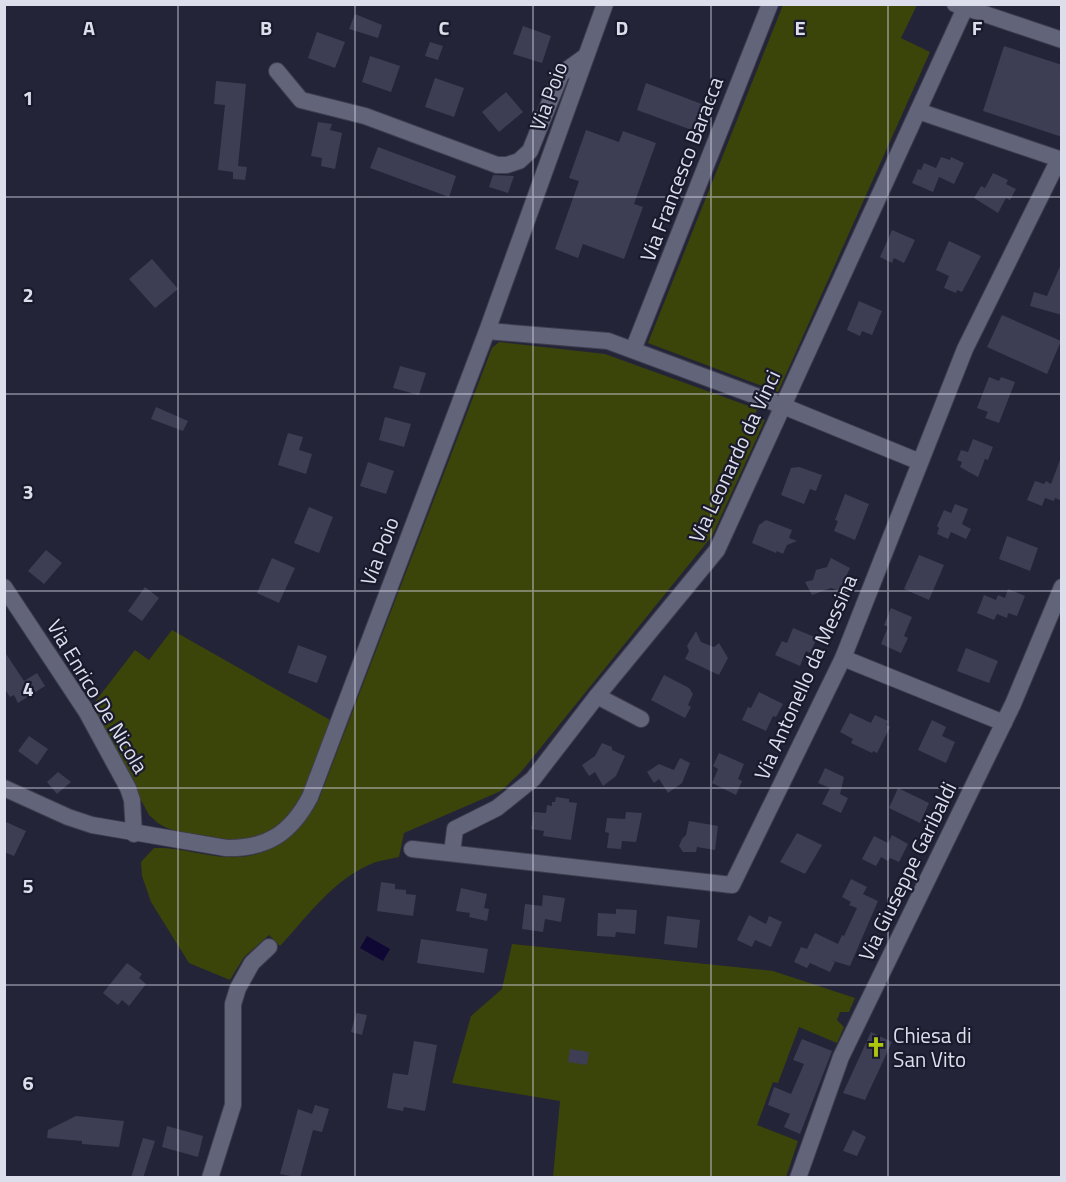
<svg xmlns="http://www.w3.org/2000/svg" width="1066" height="1182" font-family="'Titillium Web',sans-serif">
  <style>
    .green { fill: #3c4509 }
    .water { fill: #0f0734 }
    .building { fill: #3d3e53 }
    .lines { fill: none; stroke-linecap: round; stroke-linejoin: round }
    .minor-casing { stroke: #3f3e4f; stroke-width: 18 }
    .tertiary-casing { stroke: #3f3e4f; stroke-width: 18 }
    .secondary-casing { stroke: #3f3e4f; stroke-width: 18 }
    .minor { stroke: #62647a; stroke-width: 16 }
    .tertiary { stroke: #62647a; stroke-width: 16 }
    .secondary { stroke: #62647a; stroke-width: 16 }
    .grid { fill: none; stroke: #dddeec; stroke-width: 1.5; stroke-opacity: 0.55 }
    .labels { text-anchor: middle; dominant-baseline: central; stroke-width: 4.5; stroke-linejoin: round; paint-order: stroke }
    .street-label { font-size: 21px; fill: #dddeec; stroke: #1a1a2d }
    .poi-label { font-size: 21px; fill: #dddeec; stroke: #1a1a2d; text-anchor: start }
    .grid-label { font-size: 20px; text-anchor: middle; font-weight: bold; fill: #dddeec; stroke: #1a1a2d; stroke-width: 4.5; stroke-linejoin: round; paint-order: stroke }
  </style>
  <rect width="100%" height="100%" fill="#232437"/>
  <g class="green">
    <path d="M914,4L917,5L901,38L930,52L778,392L648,343L783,5Z"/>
    <path d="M499,342L605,354L757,409L755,415L765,420L712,536L521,772L501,791L404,833L399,857C391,859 383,860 376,862C336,876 307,917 280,946L269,935L244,957L230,980L189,963L151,902L142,876L141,862L154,848C179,847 203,856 228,857C268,860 301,834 319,799L492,348Z"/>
    <path d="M172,630L330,720C315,763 299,833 244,840C232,841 220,838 208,836C194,833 175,833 163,826C158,824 153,818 149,815L91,707L135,650L149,660Z"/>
    <path d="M512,944L773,971L855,998L849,1012H840L837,1020L844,1027L837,1043L799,1027L778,1083L773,1082L757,1125L798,1141L786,1177H553L560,1101L452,1083L471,1016L502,989Z"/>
  </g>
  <path class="water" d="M367,936L390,949L383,961L360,948Z"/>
  <g class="building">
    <path d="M355,14L382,25L378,38L349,29Z"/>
    <path d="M523,26L551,36L542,63L513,54Z"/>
    <path d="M317,32L345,42L335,68L308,58Z"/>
    <path d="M430,42L443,46L438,60L425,56Z"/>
    <path d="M1004,46L1062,65V137L983,111Z"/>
    <path d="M370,56L400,66L391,92L362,82Z"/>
    <path d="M435,78L464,88L454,117L425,107Z"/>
    <path d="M216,81L246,84L238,166L247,167L245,180L233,179V172L218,170L225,105L214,104Z"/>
    <path d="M646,83L707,106L697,132L637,110Z"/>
    <path d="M506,92L523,112L499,132L482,112Z"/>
    <path d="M318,122L332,124L330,130L342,133L335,169L321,166L322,158L311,156Z"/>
    <path d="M586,130L619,142L623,131L656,143L634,204L643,207L624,259L583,244L578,258L555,249L579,181L569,178Z"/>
    <path d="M378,147L456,176L449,197L370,168Z"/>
    <path d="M941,157L950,160L951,157L964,163L954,184L939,177L933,192L912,183L918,169L921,170L924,163L936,168Z"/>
    <path d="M993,173L1008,180L1006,184L1016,189L1010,200L1006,198L998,213L974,198L981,186L985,188Z"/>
    <path d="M493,175L514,176L508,193L489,187Z"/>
    <path d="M892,230L915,240L904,263L894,258L892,263L880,257Z"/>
    <path d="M949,241L981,256L962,292L957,290L956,293L944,288L949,276L936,270Z"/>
    <path d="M152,259L178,289L155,308L129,279Z"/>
    <path d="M1062,262V315L1030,306L1034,292L1047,296Z"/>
    <path d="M859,301L882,311L872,335L862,331L860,336L847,330Z"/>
    <path d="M1002,315L1061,341L1047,374L987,347Z"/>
    <path d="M400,366L426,373L419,395L393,388Z"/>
    <path d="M989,377L999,381L1001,377L1015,382L999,423L985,418L988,412L977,408Z"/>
    <path d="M156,407L188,421L183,431L151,419Z"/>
    <path d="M385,417L411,424L404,447L379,440Z"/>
    <path d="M288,433L303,437L299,450L312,454L306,474L278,465Z"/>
    <path d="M973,439L993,447L988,460L985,459L978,477L960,467L962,462L957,460L961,450L968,452Z"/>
    <path d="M1060,460L1062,501L1055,498L1054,501L1045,498L1042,506L1027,500L1035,481L1044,484L1046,481L1051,484Z"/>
    <path d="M368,462L394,471L386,494L360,486Z"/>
    <path d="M799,467L822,475L816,491L810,489L804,504L781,495L791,468Z"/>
    <path d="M845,494L869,504L855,540L834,531L838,521L835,520Z"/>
    <path d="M955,504L968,509L962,524L971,529L966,539L951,532L948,539L937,534L939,528L937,526L944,510L951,513Z"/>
    <path d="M309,507L333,517L319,553L294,543Z"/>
    <path d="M766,520L792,530L789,538L797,541L787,545L783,554L777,551L776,553L752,543L759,525Z"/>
    <path d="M1007,536L1038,548L1030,571L999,559Z"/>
    <path d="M46,550L62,563L44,584L28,571Z"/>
    <path d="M919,555L944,565L929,600L904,589Z"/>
    <path d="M272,558L295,568L279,603L257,593Z"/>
    <path d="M831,558L850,568L839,591L831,588L812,595L805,582L813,580L816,570L827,567Z"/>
    <path d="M145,587L159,598L142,621L128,611Z"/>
    <path d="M1008,589L1025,596L1017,616L1008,613L1007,618L997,614L994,620L977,613L984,595L996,600L998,595L1005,598Z"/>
    <path d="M891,608L912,617L904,636L908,638L901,653L881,644L888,627L884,625Z"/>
    <path d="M793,628L817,638L810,653L806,651L800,666L775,655L782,641L787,643Z"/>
    <path d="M696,631L701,642L714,647L719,643L728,658L719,675L685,659L689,651L687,646Z"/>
    <path d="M298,645L327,656L317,683L288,673Z"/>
    <path d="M966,648L998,661L989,683L957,671Z"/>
    <path d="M4,651L24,681L37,673L45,686L18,703L14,695L10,697L4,688Z"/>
    <path d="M664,675L689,688L693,694L688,705L691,707L685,718L651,700Z"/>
    <path d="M759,692L783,704L776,717L773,716L766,731L742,720L748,707L751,708Z"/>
    <path d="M850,713L871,723L875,715L888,721L886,725L890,727L877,753L873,751L872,753L851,743L853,739L840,732Z"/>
    <path d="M932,720L946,727L942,736L955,742L946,763L918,750Z"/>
    <path d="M29,736L48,749L37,765L18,751Z"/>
    <path d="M602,743L612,747V750L625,756L616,776L603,786L595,772L589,776L582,765L595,756Z"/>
    <path d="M719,753L744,764L738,779L742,781L736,795L712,783L718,769L713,766Z"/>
    <path d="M680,758L690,763L682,783L668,793L659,779L654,783L647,772L659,764L674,770Z"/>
    <path d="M825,768L844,777L840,794L848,798L841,813L822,804L830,788L818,783Z"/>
    <path d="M58,772L71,782L57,794L47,782Z"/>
    <path d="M898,788L929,803L920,823L889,808Z"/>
    <path d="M556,797L569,799V802L577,803L571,840L543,836L544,831L531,829L534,812L546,813L547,805L552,806V802H555Z"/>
    <path d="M626,812L642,813L636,842L622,841L621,849L607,848L609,833L605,832L607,818L625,819Z"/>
    <path d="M4,821L26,831L14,856L4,852Z"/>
    <path d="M689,821L718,826L715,850L697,847L696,852H683L679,846L682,839L686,835Z"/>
    <path d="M797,833L822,845L805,874L780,862Z"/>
    <path d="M892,835L908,844L899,862L890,858L888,861L881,857L876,866L862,859L874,836L888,843Z"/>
    <path d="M851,879L867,887L863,894L878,901L850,966L830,960L835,962L830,972L810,963L807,968L794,962L801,947L807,949L815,933L838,944L842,935L844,936L857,908L849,905L851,902L842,897Z"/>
    <path d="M381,882L395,884V889L406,890V894L416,895L413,916L377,911Z"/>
    <path d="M461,888L487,894L484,908L489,909L487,921L469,917L470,913L456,911Z"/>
    <path d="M543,895L565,898L561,922L545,919L543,932L522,929L525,904L542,906Z"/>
    <path d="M616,909L637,910L635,934L616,932L615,937L597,936L598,913L616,914Z"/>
    <path d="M749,915L766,924L769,916L782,922L771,947L755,940L752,947L737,940Z"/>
    <path d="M667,916L700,920L697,948L664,944Z"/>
    <path d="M421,939L488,949L484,973L417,963Z"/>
    <path d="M127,963L142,974L139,978L146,984L129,1006L122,1000L118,1005L103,993Z"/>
    <path d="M356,1013L367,1015L362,1035L351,1032Z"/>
    <path d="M871,1032L892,1042L865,1100L843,1093Z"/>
    <path d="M802,1039L832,1051L800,1134L784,1127L790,1114L768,1105L774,1087L791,1094L804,1064L793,1060Z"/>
    <path d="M414,1041L437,1045L425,1111L404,1107L403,1111L387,1108L393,1073L408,1075Z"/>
    <path d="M570,1049L589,1052L587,1065L568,1062Z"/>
    <path d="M315,1105L329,1109L322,1132L313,1130L300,1178L280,1174L298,1109L312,1114Z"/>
    <path d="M76,1116L124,1121L119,1147L82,1144V1141L47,1138L48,1130Z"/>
    <path d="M167,1126L203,1136L198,1157L162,1147Z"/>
    <path d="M853,1130L866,1137L857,1156L843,1151Z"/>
    <path d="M143,1138L155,1141L143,1178H131Z"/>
  </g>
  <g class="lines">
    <g class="minor-casing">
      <g id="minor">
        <path d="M955,4L1062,40"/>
        <path d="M277,71L301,100L365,116L497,165H507L519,161L530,151L561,74L586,56"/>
        <path d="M918,111L1062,160"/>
        <path d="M487,331L608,341L783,406L920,462"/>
        <path d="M633,350L770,4"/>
        <path d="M4,587L86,711L128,788L132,800L134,834"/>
        <path d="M843,658L1004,723"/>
        <path d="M597,696L641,719"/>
        <path d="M412,849L732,885L843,658L965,349L1059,159"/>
        <path d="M452,853L455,829L497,808L533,779L597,696L717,550L965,8"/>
        <path d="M210,1178L233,1105V1004L238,988L252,963L269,947"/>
      </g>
    </g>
    <g class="tertiary-casing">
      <path id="tertiary" d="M4,788L68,817L92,825L226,848C267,849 291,833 310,797L487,331L605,4"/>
    </g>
    <g class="secondary-casing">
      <path id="secondary" d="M798,1178L841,1057L1013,704L1062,587"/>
    </g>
    <use href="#minor" class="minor"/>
    <use href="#tertiary" class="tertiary"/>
    <use href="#secondary" class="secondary"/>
  </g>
  <path class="grid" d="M178,4V1178M355,4V1178M533,4V1178M711,4V1178M888,4V1178M4,197H1062M4,394H1062M4,591H1062M4,788H1062M4,985H1062"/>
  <defs>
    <g id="church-bare" transform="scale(1.62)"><path d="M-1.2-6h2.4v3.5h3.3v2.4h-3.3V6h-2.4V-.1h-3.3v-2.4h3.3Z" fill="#adc60e" stroke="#1a1a2d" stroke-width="2.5" paint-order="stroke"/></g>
  </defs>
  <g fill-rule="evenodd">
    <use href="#church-bare" x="876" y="1047"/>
  </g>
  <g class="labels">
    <g class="street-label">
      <text transform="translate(548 96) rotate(-70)">Via Poio</text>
      <text transform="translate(681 169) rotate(-69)">Via Francesco Baracca</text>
      <text transform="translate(734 456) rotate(-65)">Via Leonardo da Vinci</text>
      <text transform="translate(379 551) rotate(-69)">Via Poio</text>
      <text transform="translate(805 677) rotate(-66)">Via Antonello da Messina</text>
      <text transform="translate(98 696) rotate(59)">Via Enrico De Nicola</text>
      <text transform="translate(907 871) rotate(-64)">Via Giuseppe Garibaldi</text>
    </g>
    <g class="poi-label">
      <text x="893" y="1035">Chiesa di<tspan x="893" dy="24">San Vito</tspan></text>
    </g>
  </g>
  <g class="grid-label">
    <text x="89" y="35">A</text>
    <text x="266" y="35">B</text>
    <text x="444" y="35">C</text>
    <text x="622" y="35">D</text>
    <text x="800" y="35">E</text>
    <text x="977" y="35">F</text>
    <text x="28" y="105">1</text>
    <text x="28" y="302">2</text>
    <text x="28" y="499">3</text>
    <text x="28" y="696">4</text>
    <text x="28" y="893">5</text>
    <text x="28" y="1090">6</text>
  </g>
  <rect width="1066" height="1182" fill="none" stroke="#dddeec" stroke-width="12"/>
</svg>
